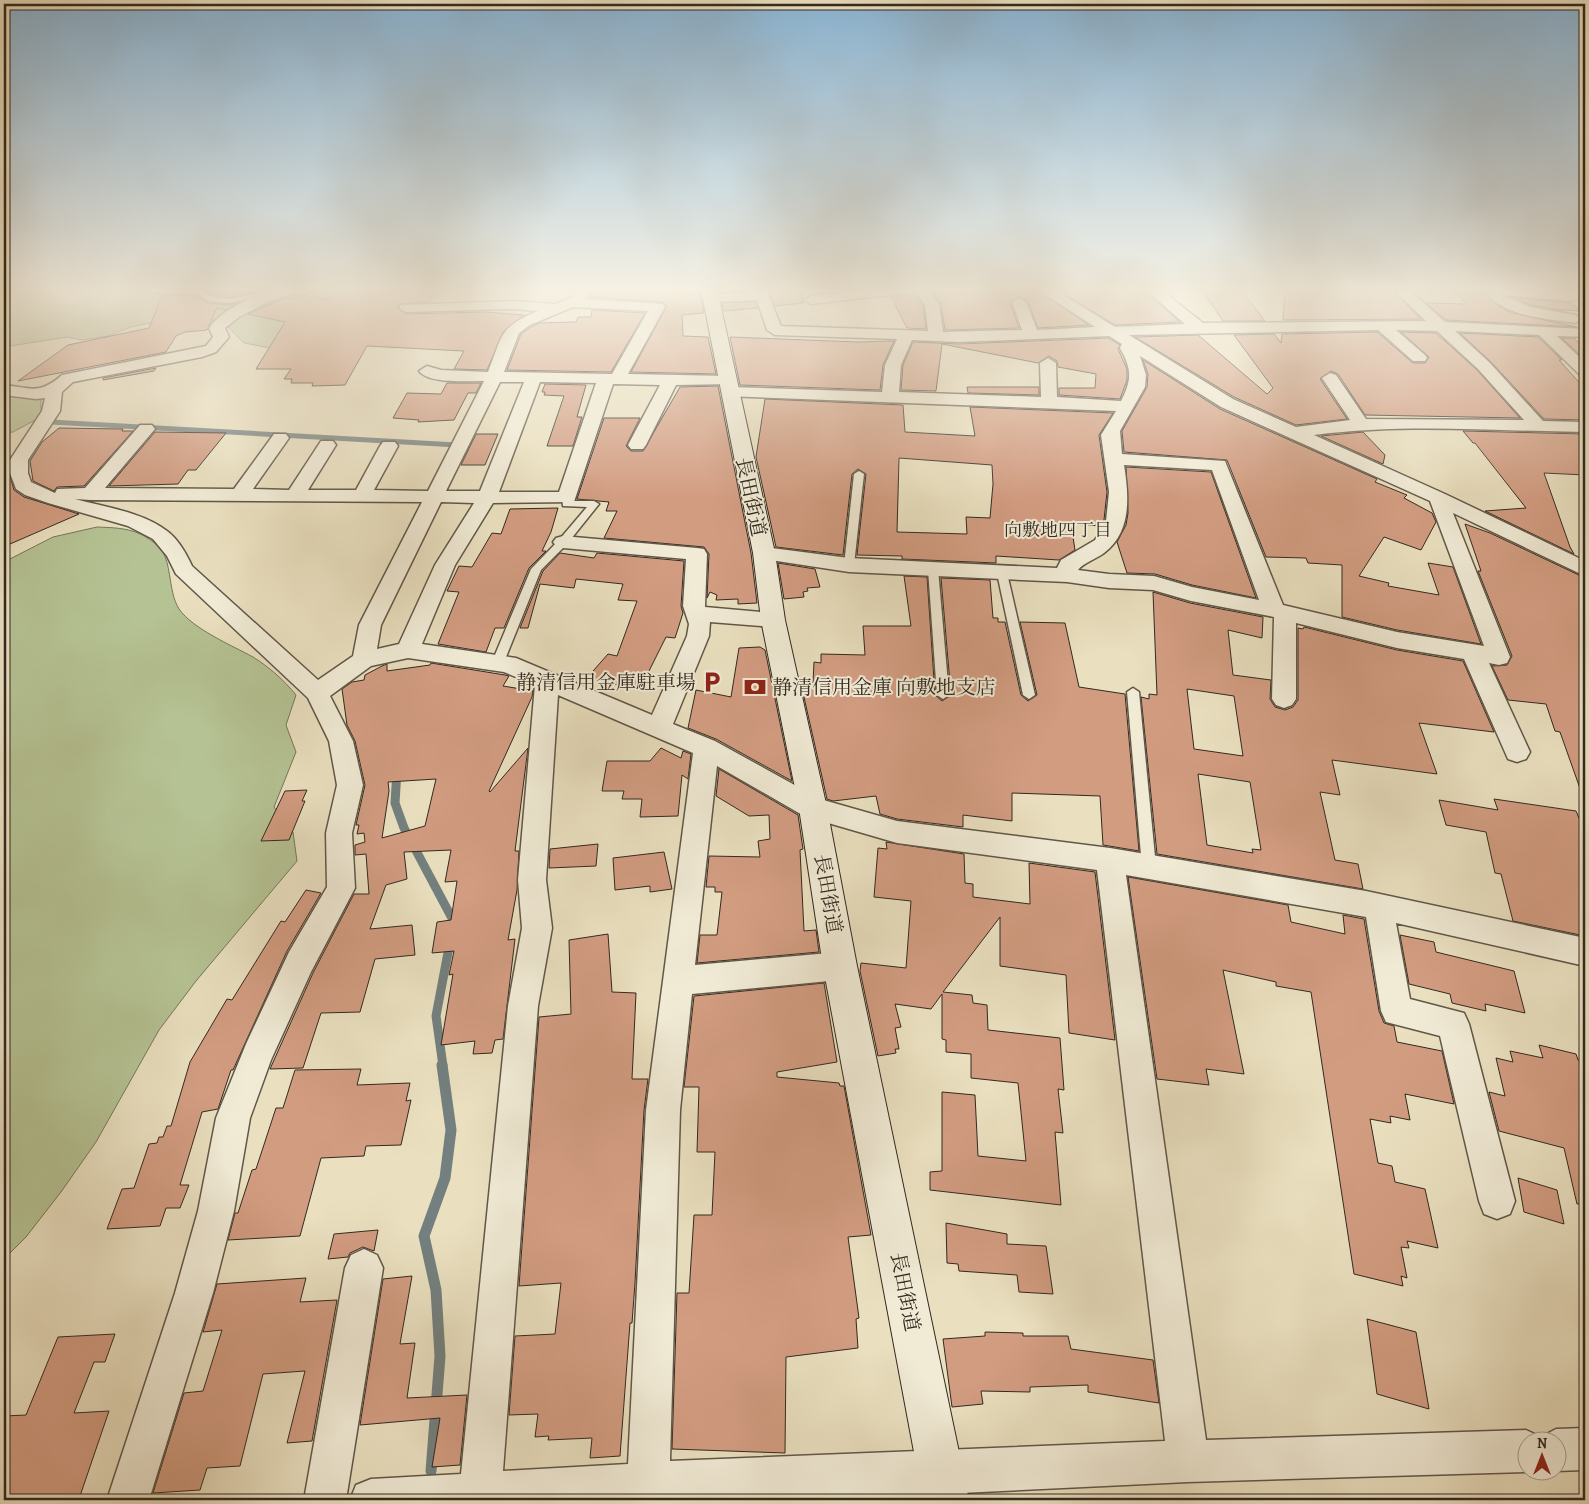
<svg xmlns="http://www.w3.org/2000/svg" width="1589" height="1504" font-family="Alegreya,'Noto Serif JP',serif">
  <style>
    .green { fill: #b5c293; stroke: #74765a }
    .lines { fill: none; stroke-linecap: round; stroke-linejoin: round }
    .stream-far2 { stroke: #73807f; stroke-width: 5 }
    .stream-far1 { stroke: #73807f; stroke-width: 9 }
    .stream { stroke: #73807f; stroke-width: 11 }
    .building { fill: #d29c81; stroke: #322920; fill-rule: evenodd }
    .service-casing { stroke: #605748; stroke-width: 3 }
    .minor-casing { stroke: #605748; stroke-width: 3 }
    .secondary-casing { stroke: #322920; stroke-width: 2 }
    .service { fill: #f1ebd6; fill-rule: evenodd }
    .minor { fill: #f1ebd6; fill-rule: evenodd }
    .secondary { fill: #f1ebd6; fill-rule: evenodd }
    .labels { text-anchor: middle; dominant-baseline: central; stroke-width: 4; stroke-linejoin: round; paint-order: stroke }
    .far-neighbourhood-label { font-size: 18px; fill: #322920; stroke: #f1ebd6 }
    .street-label { font-size: 20px; fill: #322920; stroke: #f1ebd6 }
    .poi-label { font-size: 20px; fill: #322920; stroke: #f1ebd6; text-anchor: end }
  </style>
  <rect width="100%" height="100%" fill="#eae0c0"/>
  <filter id="stains"><feTurbulence type="fractalNoise" baseFrequency=".004" numOctaves="4"/><feColorMatrix values="0 0 0 0 .2 0 0 0 0 .09 0 0 0 0 .02 0 0 0 .5 -.17"/></filter>
  <radialGradient id="worn" r=".72"><stop offset=".6" stop-color="#630" stop-opacity="0"/><stop offset="1" stop-color="#630" stop-opacity=".3"/></radialGradient>
  <g class="green">
    <path d="M4,289H423L397,327L281,350L244,343L227,326L202,317L155,322L131,327L108,336L82,340L67,337L4,347Z"/>
    <path d="M4,394L41,400V417L13,432L4,433Z"/>
    <path d="M97,527C121,528 137,528 157,545C173,558 167,590 179,609C193,629 231,645 253,657C269,667 284,680 296,695L286,725L296,752L274,807L293,832L297,861L196,981L159,1030L96,1142L61,1192L26,1237L4,1259V562L53,537Z"/>
  </g>
  <g class="lines">
    <path class="stream-far2" d="M51,422L457,445"/>
    <g class="stream-far1">
      <path d="M397,771L395,803L404,828L454,922L453,926"/>
      <path d="M443,1066L436,1016L450,942"/>
    </g>
    <path class="stream" d="M431,1471L440,1356L436,1290L424,1236L445,1178L451,1130L442,1065"/>
  </g>
  <g class="building">
    <path d="M202,289H241L253,292L229,297L214,295Z"/>
    <path d="M348,289H437L429,302L399,304L397,308L406,314L486,312L524,315L503,332L487,370L454,369L464,351L367,346L345,385L312,386L313,383H291L292,379H284L291,369H256L285,322L248,314L285,298L297,299L304,295L325,299Z"/>
    <path d="M593,289H699L704,313L682,315L683,336L708,337L716,374L631,372L667,306L663,302L590,297Z"/>
    <path d="M719,289H802L803,303L775,306L768,290L720,292Z"/>
    <path d="M929,289H1035L1089,325L1038,328L1028,301L1018,296L1010,303L1019,328L945,330L941,304Z"/>
    <path d="M1056,289H1141L1148,297H1151L1180,322L1115,325Z"/>
    <path d="M1285,289H1391L1421,319L1283,320Z"/>
    <path d="M1454,291L1484,293L1500,307L1512,313L1577,327L1446,320L1426,303L1466,304Z"/>
    <path d="M1203,292H1243L1265,321H1223Z"/>
    <path d="M914,294L923,305L926,329L907,328L891,297Z"/>
    <path d="M163,295L197,296L208,303L229,305L237,303L226,310L217,308L207,330L185,332L176,336L166,352L18,381L68,345L149,328Z"/>
    <path d="M1514,298L1571,303L1581,311L1560,310L1532,305Z"/>
    <path d="M756,302L758,308L724,311L722,303Z"/>
    <path d="M592,310L645,313L611,372L507,370L521,334L531,327L540,323L576,322L578,317H591Z"/>
    <path d="M1377,332L1413,363H1425L1429,357L1401,332L1436,333L1477,370L1520,418L1365,415L1338,374L1331,371L1320,379L1347,419L1296,425L1234,397L1135,337L1198,335L1267,394L1273,388L1234,335L1274,334L1281,343L1282,334Z"/>
    <path d="M1460,333L1538,337L1562,360H1559L1585,389V420L1544,419L1491,362Z"/>
    <path d="M730,337L858,342L894,341L883,365L880,390L740,385Z"/>
    <path d="M1108,338L1120,345L1118,349L1127,369V380L1120,399L1059,395V388H1095L1096,374L1058,367L1057,361L1049,356L1038,363L942,344L936,391L901,390L903,365L913,342L959,344Z"/>
    <path d="M1562,338H1574L1585,349V360Z"/>
    <path d="M1143,360L1220,409L1377,479L1375,482L1407,495L1404,498L1432,513L1436,522L1421,550L1384,537L1359,576L1389,583L1388,586L1439,595L1428,563L1453,567L1481,644L1397,630L1342,617V565L1308,563L1306,558L1266,557L1227,460L1124,452L1122,431L1147,387L1148,374Z"/>
    <path d="M156,368L154,371L103,380V378Z"/>
    <path d="M447,383H481L476,393H468L454,420L418,422L419,420L393,418L407,393L441,394Z"/>
    <path d="M545,384L586,385L577,417H582L573,446H547L564,396L544,395L545,392H542Z"/>
    <path d="M718,386L751,553L757,603L738,604V599L716,600L717,595L710,592L707,598L709,554L704,547L604,538L617,511H606L609,502L577,499L604,418H640L626,446L631,451H643L680,387Z"/>
    <path d="M967,387H1039V395L968,393Z"/>
    <path d="M765,399L903,405L905,432L975,436L970,407L1113,413L1099,435L1107,492L1104,520L1101,526L1071,524L1075,550L1059,560L996,556V563L902,559V556L857,555L866,474L858,469L852,474L843,555L776,547L756,457ZM899,458L992,465L993,484L990,518L966,517L967,534L897,532Z"/>
    <path d="M59,428L123,429L122,431H133L84,486L57,487L54,491L33,481L30,461L42,442Z"/>
    <path d="M1463,431L1585,434V475L1544,473L1570,547L1574,554L1485,511L1526,508L1475,443H1473Z"/>
    <path d="M155,432L226,433L196,470H188L178,484L109,486Z"/>
    <path d="M1363,432L1385,455L1383,464L1321,436Z"/>
    <path d="M476,434H498L485,465H461Z"/>
    <path d="M1126,467L1211,472L1256,598L1192,585L1155,574L1127,573L1117,542L1126,525L1128,513Z"/>
    <path d="M8,469L14,490L24,497L79,514L10,544L4,533V473Z"/>
    <path d="M558,508L551,532L542,551H546L529,568L504,628H495L486,652L438,644L459,592L447,591L459,566L472,567L492,533L501,534L510,509Z"/>
    <path d="M1465,524L1490,533L1583,577L1585,590V794H1582L1560,732L1555,731L1546,704L1508,700L1492,666L1507,665L1512,656L1478,571H1481Z"/>
    <path d="M560,553L594,558L597,553L684,561L681,606L683,613L675,638L666,637L640,689L586,679L608,654L617,656L637,601L618,600L623,584L576,579L574,588L540,584L528,628H520L543,571Z"/>
    <path d="M778,563L815,569L820,587L807,588L808,591L803,592L804,597L784,599Z"/>
    <path d="M904,576L927,577L935,695L942,701L951,695L941,578L990,580L993,618H998V622H1005L1021,695L1028,701L1037,695L1020,622L1065,623L1079,687L1125,694L1139,851L1103,845L1100,796L1012,793V821L963,815V827L897,819L880,814L876,796L833,801L827,799L801,684L813,683L814,662L821,663V654L865,655L863,626H911Z"/>
    <path d="M1153,592L1190,603L1263,617L1262,638L1228,630L1233,675L1271,680L1270,699L1275,707L1285,710L1293,707L1298,700V628L1303,629L1304,627L1397,650L1463,661L1494,732L1419,723L1437,774L1332,760L1340,795L1320,792L1335,860L1358,864L1363,889L1157,854L1141,697L1149,699V694L1157,695ZM1187,689L1234,696L1243,756L1194,749ZM1198,774L1250,782L1261,850L1252,849L1253,853L1207,845Z"/>
    <path d="M760,647L765,650L792,781L716,739L688,728L696,690L731,697L739,648Z"/>
    <path d="M431,663L505,675L509,676L503,686L533,691L532,697L489,791L490,792L528,748L515,851H519L517,890L508,940L515,939L503,1039L495,1040L492,1053L473,1054L475,1041L441,1045L453,974L449,975L454,951L432,953L437,922L451,920L457,881L445,882L451,850L404,852L407,879L386,885L370,929L412,925L415,955L375,959L360,1012L321,1013L303,1068L270,1069L313,973L354,894H369L366,854L355,855V845L365,842L364,833L357,834L359,825H356L365,785L355,741L347,725L342,689L352,682L364,680L365,675L382,666L387,664V671L430,665ZM436,779L425,826L382,838L389,791L388,782Z"/>
    <path d="M661,748L681,758L683,751L691,754L688,779L682,775L678,816L640,817L642,799H622L624,791H602L607,761H650Z"/>
    <path d="M719,769L798,815L803,849L800,850L804,931L816,930L819,952L697,963L700,935H717L722,892H715V887H706L709,856L760,857L758,841L770,839L769,815L749,816L716,796Z"/>
    <path d="M307,790L302,801H305L289,840L261,841L285,791Z"/>
    <path d="M1494,799L1576,811L1585,832V936L1513,921L1501,874L1495,873L1486,832L1446,825L1439,800L1498,810Z"/>
    <path d="M886,842L964,854L965,883L973,884V897L1030,904L1029,863L1095,872L1115,1040L1069,1033L1066,975L1000,966V917L943,992L972,995L973,1003L987,1005L988,1030L1060,1038L1064,1090L1058,1089L1063,1133L1055,1132L1061,1205L930,1190V1172L942,1171V1092L975,1095L978,1156L1026,1161L1018,1083L971,1078V1054L946,1052V1040L942,1039V994L931,1009L895,1004L901,1027L895,1028L899,1049H895L896,1053L878,1056L860,971L861,963L906,968L911,901L874,897L878,848L887,849Z"/>
    <path d="M598,844L596,866L549,868L550,849Z"/>
    <path d="M664,852L672,889L650,892V886L615,890L613,858Z"/>
    <path d="M1128,877L1288,905L1291,922L1345,934L1343,915L1364,919L1379,1011L1384,1023L1394,1026L1397,1042L1442,1051L1454,1104L1405,1094L1410,1120L1390,1116L1391,1123L1370,1119L1378,1163L1392,1166L1395,1182L1425,1189L1438,1248L1407,1241L1409,1248L1401,1247L1407,1278L1401,1276L1403,1286L1354,1274L1311,992L1276,986V982L1223,970L1244,1074L1206,1069L1209,1085L1157,1079Z"/>
    <path d="M306,890L321,893L287,951L233,1070H231L218,1109L202,1112L180,1185H189L180,1208H166L160,1226L107,1229L122,1189L134,1188L149,1144L157,1143L159,1137H163L167,1126H171L190,1062L227,999L232,1000L281,921L285,922Z"/>
    <path d="M608,934L612,992L636,993L632,1079H648L644,1110L635,1283L632,1323H630L620,1456L590,1458L592,1438L548,1440L549,1436L535,1437L538,1414L509,1415L515,1336L555,1334L561,1283L519,1286L539,1017L571,1014L569,940Z"/>
    <path d="M1400,935L1434,942L1436,952L1514,971L1525,1013L1485,1004L1486,1011L1452,1003L1450,994L1409,984Z"/>
    <path d="M824,983L837,1062L777,1072V1077L839,1083L840,1086H844L871,1235L848,1237L859,1318L856,1319L858,1348L786,1357L785,1453L672,1449L677,1293H689L694,1215H712L715,1152H697L699,1087H684L694,996Z"/>
    <path d="M1539,1045L1576,1054L1578,1060L1585,1062V1203L1577,1204L1564,1148L1499,1131L1489,1092L1505,1096L1496,1058L1513,1062L1510,1051L1543,1058Z"/>
    <path d="M361,1069L357,1085L410,1083L406,1101L411,1100L401,1145L366,1146L364,1156L321,1158L300,1236L228,1240L235,1213H238L252,1170L256,1169L276,1108H283L295,1070Z"/>
    <path d="M1518,1178L1557,1190L1564,1224L1524,1212Z"/>
    <path d="M946,1223L1007,1234V1244L1046,1246L1053,1294L1019,1292L1017,1275L959,1271L958,1264L947,1263Z"/>
    <path d="M378,1230L374,1251L363,1247L350,1253L348,1257L328,1259L334,1234Z"/>
    <path d="M412,1276L400,1344L415,1343L407,1398L467,1395L460,1465L432,1467L440,1418L360,1425L383,1279Z"/>
    <path d="M306,1278L300,1302L337,1300L312,1441L287,1443L305,1371L263,1374L240,1466L207,1468L200,1490L153,1493L184,1393L203,1391L222,1330L203,1332L217,1284Z"/>
    <path d="M1367,1319L1416,1332L1429,1409L1377,1394Z"/>
    <path d="M985,1332L1023,1333V1336H1068L1071,1349L1153,1360L1159,1403L1088,1392V1385L1030,1387V1392L981,1391L983,1404L952,1407L943,1339L985,1336Z"/>
    <path d="M115,1334L105,1362H94L74,1413L109,1411L79,1499L32,1500L35,1495H4V1416L26,1415L58,1337Z"/>
  </g>
  <g class="lines">
    <g class="service-casing">
      <g id="service">
        <path d="M138,289L200,290L213,297L229,299L277,289H290L229,303L208,301L198,294L155,293Z"/>
        <path d="M859,471L864,474L854,565L849,568L844,565L854,474Z"/>
        <path d="M567,495L570,496L571,501H594L599,504L567,544L541,570L504,662L498,666L494,665L492,662L531,569L559,540L587,507L563,506L562,498Z"/>
        <path d="M933,566L938,569L949,695L943,699L937,695L928,569Z"/>
        <path d="M1002,570L1007,573L1035,695L1029,699L1023,695L997,573Z"/>
        <path d="M1133,688L1139,692L1156,867L1154,871L1149,873L1144,871L1142,867L1127,692Z"/>
      </g>
    </g>
    <g class="minor-casing">
      <g id="minor">
        <path d="M280,289H312L310,292L285,296L266,303L239,317L225,328L229,337L216,352L202,357L73,382L62,392L60,411L28,460V473L31,482L55,493L57,489L85,488L140,425H152L155,429L105,488L234,489L274,434H286L289,438L253,489L289,490L321,441H333L336,445L308,490H356L380,446L383,442H395L398,446L374,490L428,491L484,381C469,381 428,384 419,371L427,366L441,370L488,372C503,335 499,327 538,311L514,309L406,312L399,308L401,305L514,301L555,304L573,297L577,289H591L586,299L663,304L665,307L628,374L728,376L734,378L736,381L734,384L676,385L646,445L643,449H631L628,445L660,385L613,384L574,502L493,503L455,565L422,644L516,658L652,715L687,636L689,624L683,606L686,559L563,548L556,546L553,542L556,538L563,536L697,548L704,549L707,554L705,607L773,613L781,615L784,620L781,625L773,627L710,622L709,636L673,724L715,741L820,799L897,821L1110,848L1366,891L1585,938V966L1396,923L1410,999L1464,1013L1469,1024L1515,1201L1510,1214L1497,1219L1484,1214L1479,1201L1440,1036L1386,1022L1381,1011L1366,917L1126,875L1206,1440L1526,1430L1541,1437L1556,1429L1585,1428V1470L1556,1471V1442H1526V1472L1188,1482L940,1494L724,1500H350L356,1485L371,1479L461,1474L508,1006L522,928L518,880L535,685L504,672L408,658L371,666L330,696L353,741L363,785L352,833L355,888L311,972L271,1060L250,1118L234,1211L213,1293L149,1500H107L175,1293L198,1211L216,1118L246,1044L289,952L327,887L326,833L337,785L329,741L308,698L176,574L167,556L153,539L128,526L48,503L25,495L16,489L10,473V460L42,411L45,398L36,399L4,395V385C32,388 39,395 62,375L206,346L213,337L209,328C224,307 256,295 280,289ZM573,307L648,311L612,374L504,372L519,333L530,325ZM500,382H524L480,491H446ZM540,382L596,383L559,492H499ZM75,499L90,500L422,502L359,625L353,656L318,680L192,566C186,553 178,539 167,531C143,512 104,507 75,499ZM441,502L474,503L435,565L399,644L377,649L381,625ZM558,695L693,753L646,1110L628,1464L503,1471L538,1006L552,928L546,880ZM717,766L804,816L897,843L1097,870L1165,1441L670,1461L680,1110L692,994L840,980L851,976L855,966L851,956L840,952L695,965Z"/>
        <path d="M874,289H927L939,304L943,332L1022,330L1012,302L1019,298L1026,302L1037,330L1095,327L1037,289H1053L1115,327L1185,324L1145,289H1160L1203,323L1426,321L1393,289H1408L1445,322L1585,329V337L1557,336L1585,362V376L1579,374L1539,335L1455,331L1490,363L1543,421L1585,422V432C1494,431 1404,423 1314,435L1445,494L1585,561V576L1453,513L1510,657L1507,663L1499,665L1489,663L1530,752L1526,759L1517,762L1508,759L1464,659L1397,648L1296,623V699L1292,705L1284,708L1276,705L1272,699L1274,617L1191,601L1153,590L1109,588L1067,582L849,572L757,558L754,553L757,548L764,547L849,558L1057,568L1061,560L1095,540L1106,521L1109,492L1101,435L1116,411L724,396L722,392L724,388L730,387L882,392L885,365L897,339L775,335L767,330L757,300L711,302L704,298L706,295L767,292L781,326L928,331L925,304L915,292L811,304L804,300L811,296ZM1378,330L1413,361H1425L1427,358L1425,355L1396,330L1437,331L1478,369L1524,420L1366,419L1336,375L1330,373L1322,378L1350,420L1296,427L1233,399L1129,335ZM1109,336L1122,344L1120,348C1132,369 1132,380 1121,401L1057,397L1056,363L1048,358L1040,363L1041,397L899,392L901,365L912,340L959,342ZM1140,356L1221,407L1430,501L1484,646L1397,632L1283,605L1225,461L1122,454L1120,431L1145,387L1146,375ZM1124,465L1212,470L1259,600L1192,587L1154,576L1109,574L1078,570C1083,563 1096,559 1104,553C1132,532 1129,496 1124,465Z"/>
        <path d="M1483,289H1527L1577,294L1579,297L1572,301L1502,295L1531,307L1575,315L1582,319L1575,323C1544,318 1502,317 1483,289Z"/>
        <path d="M364,1249L377,1255L383,1268L346,1500H304L345,1268L351,1255Z"/>
      </g>
    </g>
    <g class="secondary-casing">
      <path id="secondary" d="M701,289H717L775,553L785,620L827,808L857,966L969,1500H923L823,966L799,808L761,620L753,553Z"/>
    </g>
    <use href="#service" class="service"/>
    <use href="#minor" class="minor"/>
    <use href="#secondary" class="secondary"/>
  </g>
  <linearGradient id="sky" x2="0" y2="1"><stop stop-color="#8ab6d7"/><stop offset="0.58" stop-color="#f6f1e3"/><stop offset="1" stop-color="#f6f1e3" stop-opacity="0"/></linearGradient>
  <rect width="1589" height="499" fill="url(#sky)"/>
  <defs>
    <g id="parking-bare" transform="scale(1.725)"><path d="M-3.5-5.5H1a3.5 3.5 0 0 1 0 7H-1V5.5H-3.5ZM-1-3.4V-.6H.8a1.4 1.4 0 0 0 0-2.8Z" fill="#8f2418" stroke="#f1ebd6" stroke-width="2.5" paint-order="stroke"/></g>
    <g id="bank-bare" transform="scale(1.725)"><path d="M-6-4H6V4H-6ZM0-2.3a2.3 2.3 0 1 0 0 4.6a2.3 2.3 0 1 0 0-4.6Z" fill="#8f2418" stroke="#f1ebd6" stroke-width="2.5" paint-order="stroke"/></g>
  </defs>
  <g fill-rule="evenodd">
    <use href="#parking-bare" x="712" y="682"/>
    <use href="#bank-bare" x="755" y="687"/>
  </g>
  <g class="labels">
    <g class="far-neighbourhood-label">
      <text x="1058" y="530">向敷地四丁目</text>
    </g>
    <g class="street-label">
      <text transform="translate(751 497) rotate(78)">長田街道</text>
      <text transform="translate(828 894) rotate(80)">長田街道</text>
      <text transform="translate(905 1292) rotate(79)">長田街道</text>
    </g>
    <g class="poi-label">
      <text x="696" y="682">静清信用金庫駐車場</text>
      <text x="772" y="687" text-anchor="start">静清信用金庫 向敷地支店</text>
    </g>
  </g>
  <rect width="1589" height="1504" fill="none" stroke="#eae0c0" stroke-width="20"/>
  <rect x="5" y="5" width="1579" height="1494" fill="none" stroke="#322920" stroke-width="2.5"/>
  <rect x="10" y="10" width="1569" height="1484" fill="none" stroke="#322920"/>
  <g transform="translate(1542 1456)"><circle r="24" fill="#f1ebd6" stroke="#a59d8d"/>
  <path d="M0-4L9 19L0 12L-9 19Z" fill="#8f2418"/>
  <text y="-8" font-size="14" font-weight="bold" text-anchor="middle" fill="#322920">N</text>
  </g>
  <rect width="100%" height="100%" filter="url(#stains)"/>
  <rect width="100%" height="100%" fill="url(#worn)"/>
</svg>
